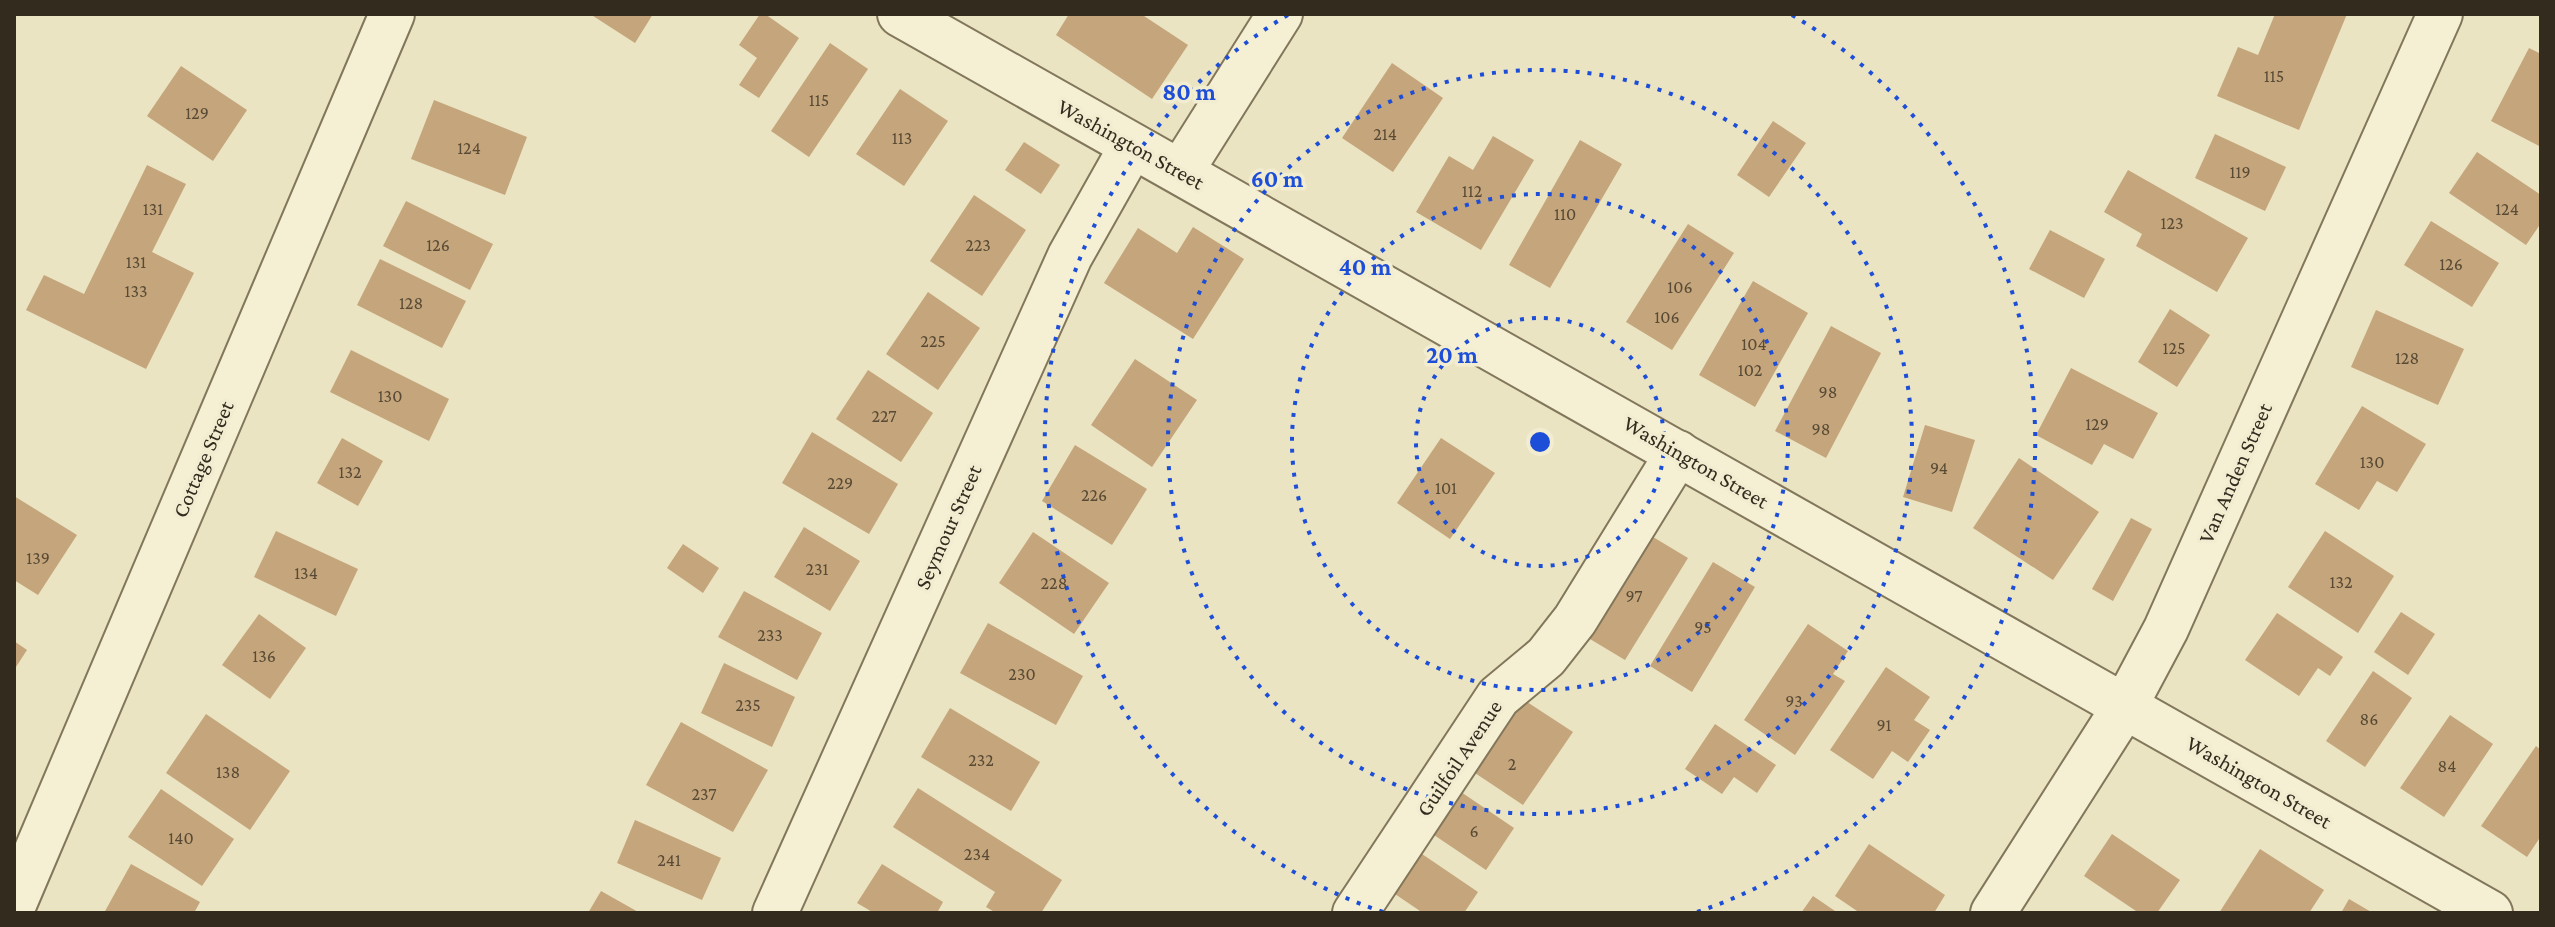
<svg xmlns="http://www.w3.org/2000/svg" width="2555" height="927" font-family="'Crimson Pro',serif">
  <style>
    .building { fill: #c5a57b }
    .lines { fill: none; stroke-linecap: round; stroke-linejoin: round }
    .minor-casing { stroke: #82765b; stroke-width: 48 }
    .minor { stroke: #f5f0d4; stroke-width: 44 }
    .ring { fill: none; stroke: #1d4ed8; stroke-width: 4; stroke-dasharray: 4 8 }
    .labels { text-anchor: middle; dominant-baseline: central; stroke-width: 7; stroke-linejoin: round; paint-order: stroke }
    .number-label { font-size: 18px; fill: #584a35 }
    .street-label { font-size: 22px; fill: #332b1e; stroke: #f2edd1 }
    .centre { fill: #1d4ed8; stroke: #f2edd1; stroke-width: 4 }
    .ring-label { font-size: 24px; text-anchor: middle; font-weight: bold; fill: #1d4ed8; stroke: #f2edd1; stroke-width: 7; stroke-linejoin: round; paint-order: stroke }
  </style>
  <rect width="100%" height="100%" fill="#eae4c2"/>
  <g class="building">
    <path d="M590,14H653L635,43Z"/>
    <path d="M760,14H765L799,38L759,98L739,85L757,58L739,45Z"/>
    <path d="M1069,14H1141L1188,45L1152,99L1056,35Z"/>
    <path d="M2275,14H2347L2299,130L2217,96L2238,47L2258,55Z"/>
    <path d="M830,43L868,69L809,157L771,131Z"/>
    <path d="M2529,48L2541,54V147L2491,121Z"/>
    <path d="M1392,63L1443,98L1393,172L1342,138Z"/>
    <path d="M181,66L247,110L213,161L147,116Z"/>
    <path d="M900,89L948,121L904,186L856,154Z"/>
    <path d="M434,100L527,137L505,195L411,159Z"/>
    <path d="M1773,121L1806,143L1769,197L1737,175Z"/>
    <path d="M2215,134L2286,167L2265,211L2195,178Z"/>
    <path d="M1493,136L1534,160L1481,250L1416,212L1449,156L1473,170Z"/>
    <path d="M1580,140L1622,164L1550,288L1509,265Z"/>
    <path d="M1024,142L1060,165L1041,194L1005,170Z"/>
    <path d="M2477,152L2541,195V223L2526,245L2449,193Z"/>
    <path d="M147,165L186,184L152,252L194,273L146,369L26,310L44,275L84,294Z"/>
    <path d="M2128,170L2248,238L2217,292L2136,246L2142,234L2104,212Z"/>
    <path d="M974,195L1026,230L982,296L930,261Z"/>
    <path d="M406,201L493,244L470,290L383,246Z"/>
    <path d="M2431,221L2499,263L2472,307L2404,265Z"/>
    <path d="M1688,224L1734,253L1672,350L1626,322Z"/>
    <path d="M1193,227L1244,259L1193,339L1104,283L1138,228L1177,253Z"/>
    <path d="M2050,230L2105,259L2084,298L2029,269Z"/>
    <path d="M380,259L466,301L442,348L357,305Z"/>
    <path d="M1753,281L1808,313L1755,407L1699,375Z"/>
    <path d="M928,292L980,328L938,390L886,354Z"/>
    <path d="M2170,309L2210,335L2177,387L2138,362Z"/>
    <path d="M2376,310L2464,349L2438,405L2351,367Z"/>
    <path d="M1831,326L1881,353L1826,458L1775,431Z"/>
    <path d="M351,350L449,399L429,441L330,392Z"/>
    <path d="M1135,359L1197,400L1152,467L1091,425Z"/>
    <path d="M2071,368L2158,413L2133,459L2104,444L2092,465L2036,435Z"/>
    <path d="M868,370L933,413L901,462L836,419Z"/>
    <path d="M2362,406L2426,444L2397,492L2377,481L2359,510L2315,484Z"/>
    <path d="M1925,425L1975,440L1952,512L1903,497Z"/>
    <path d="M812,432L898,484L869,534L782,483Z"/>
    <path d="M342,438L383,461L358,506L317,483Z"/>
    <path d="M1441,438L1495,473L1450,539L1397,503Z"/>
    <path d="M1075,445L1147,489L1112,545L1042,501Z"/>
    <path d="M2019,458L2099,512L2053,580L1973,528Z"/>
    <path d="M14,496L77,535L38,595L14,580Z"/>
    <path d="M2131,518L2152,529L2113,601L2092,589Z"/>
    <path d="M804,527L860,561L830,611L774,577Z"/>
    <path d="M276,531L358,569L336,616L254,577Z"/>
    <path d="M1643,531L1688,558L1625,660L1580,633Z"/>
    <path d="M2325,531L2394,576L2358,633L2288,587Z"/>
    <path d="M1033,532L1109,583L1074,634L999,583Z"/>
    <path d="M683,544L719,568L703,593L667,568Z"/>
    <path d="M1713,562L1755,587L1692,692L1650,666Z"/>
    <path d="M744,591L822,633L797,680L718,637Z"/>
    <path d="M2401,612L2435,634L2408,675L2374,652Z"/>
    <path d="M2277,613L2343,657L2330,676L2318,668L2299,696L2245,660Z"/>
    <path d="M259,614L306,648L270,699L222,665Z"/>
    <path d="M988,623L1083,676L1056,725L960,673Z"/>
    <path d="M1808,624L1848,651L1833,674L1845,681L1795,755L1744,720Z"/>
    <path d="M14,641L27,650L14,670Z"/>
    <path d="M724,663L795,697L772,747L701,713Z"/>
    <path d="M1886,667L1930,697L1914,720L1930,730L1908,762L1892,751L1873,779L1830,750Z"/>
    <path d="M2373,671L2412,698L2365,767L2326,741Z"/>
    <path d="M1521,698L1573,732L1523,805L1472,771Z"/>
    <path d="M950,708L1040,762L1011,811L921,757Z"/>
    <path d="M206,714L290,771L250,830L166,773Z"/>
    <path d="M2450,715L2493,744L2444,817L2400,788Z"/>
    <path d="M681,722L768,770L733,832L646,785Z"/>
    <path d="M1715,724L1776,765L1757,793L1734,777L1722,794L1685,769Z"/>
    <path d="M2536,746L2541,750V836L2527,857L2481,826Z"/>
    <path d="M918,788L1062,880L1041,913H996L986,907L995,892L893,827Z"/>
    <path d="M161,789L234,839L202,886L128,837Z"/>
    <path d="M1461,792L1514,828L1486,870L1434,835Z"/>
    <path d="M635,820L721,858L702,900L617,863Z"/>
    <path d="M2112,834L2180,880L2157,913H2139L2084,876Z"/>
    <path d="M1869,844L1945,895L1934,913H1860L1835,896Z"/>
    <path d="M2260,849L2324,890L2309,913H2219Z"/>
    <path d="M1422,854L1478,892L1464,913H1423L1395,894Z"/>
    <path d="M131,864L200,902L194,913H104Z"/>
    <path d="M882,864L943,902L937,913H874L857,903Z"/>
    <path d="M601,891L640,913H588Z"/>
    <path d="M1813,896L1838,913H1801Z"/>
    <path d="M2349,899L2373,913H2341Z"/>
  </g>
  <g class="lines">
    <g class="minor-casing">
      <g id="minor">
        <path d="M900,14L2490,913"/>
        <path d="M1181,171L1280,14"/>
        <path d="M14,904L392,14"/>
        <path d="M775,913L1070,256L1132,146"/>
        <path d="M1355,913L1498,697L1546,657L1575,620L1678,453"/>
        <path d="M1993,913L2125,706L2166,629L2440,14"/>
      </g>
    </g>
    <use href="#minor" class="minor"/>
  </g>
  <g class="ring">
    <circle cx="1540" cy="442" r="124"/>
    <circle cx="1540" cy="442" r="248"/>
    <circle cx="1540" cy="442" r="372"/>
    <path d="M1383 912A496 496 0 0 1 1288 15M1792 15A496 496 0 0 1 1697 912"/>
  </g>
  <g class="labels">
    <g class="number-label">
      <text x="2274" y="76">115</text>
      <text x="819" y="100">115</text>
      <text x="197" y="113">129</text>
      <text x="1385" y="134">214</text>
      <text x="902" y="138">113</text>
      <text x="469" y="148">124</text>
      <text x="2240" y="172">119</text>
      <text x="1472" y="191">112</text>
      <text x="153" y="209">131</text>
      <text x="2507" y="209">124</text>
      <text x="1565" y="214">110</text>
      <text x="2172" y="223">123</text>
      <text x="438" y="245">126</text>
      <text x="978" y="245">223</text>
      <text x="136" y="262">131</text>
      <text x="2451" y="264">126</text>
      <text x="1680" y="287">106</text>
      <text x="136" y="291">133</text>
      <text x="411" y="303">128</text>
      <text x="1667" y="317">106</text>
      <text x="933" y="341">225</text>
      <text x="1754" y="344">104</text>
      <text x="2174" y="348">125</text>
      <text x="2407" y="358">128</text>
      <text x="1750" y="370">102</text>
      <text x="1828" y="392">98</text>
      <text x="390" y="396">130</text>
      <text x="884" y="416">227</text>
      <text x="2097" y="424">129</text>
      <text x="1821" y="429">98</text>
      <text x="2372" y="462">130</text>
      <text x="1939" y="468">94</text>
      <text x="350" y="472">132</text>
      <text x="840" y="483">229</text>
      <text x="1446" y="488">101</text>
      <text x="1094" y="495">226</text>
      <text x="38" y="558">139</text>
      <text x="817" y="569">231</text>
      <text x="306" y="573">134</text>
      <text x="2341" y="582">132</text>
      <text x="1054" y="583">228</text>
      <text x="1634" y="596">97</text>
      <text x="1703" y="627">95</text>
      <text x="770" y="635">233</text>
      <text x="264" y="656">136</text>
      <text x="1022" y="674">230</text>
      <text x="1794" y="701">93</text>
      <text x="748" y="705">235</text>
      <text x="2369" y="719">86</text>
      <text x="1884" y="725">91</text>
      <text x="981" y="760">232</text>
      <text x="1512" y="764">2</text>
      <text x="2447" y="766">84</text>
      <text x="228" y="772">138</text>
      <text x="704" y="794">237</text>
      <text x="1474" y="831">6</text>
      <text x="181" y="838">140</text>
      <text x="977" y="854">234</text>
      <text x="669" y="860">241</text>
    </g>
    <g class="street-label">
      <text transform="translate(1131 144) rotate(29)">Washington Street</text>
      <text transform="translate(203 459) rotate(-67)">Cottage Street</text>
      <text transform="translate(1696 462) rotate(30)">Washington Street</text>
      <text transform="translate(2235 473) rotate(-66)">Van Anden Street</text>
      <text transform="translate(948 527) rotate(-66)">Seymour Street</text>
      <text transform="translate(1459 758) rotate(-56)">Guilfoil Avenue</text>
      <text transform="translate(2259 782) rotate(30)">Washington Street</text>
    </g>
  </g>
  <circle cx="1540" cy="442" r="12" class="centre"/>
  <g class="ring-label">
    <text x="1189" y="100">80 m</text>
    <text x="1277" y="187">60 m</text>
    <text x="1365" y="275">40 m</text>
    <text x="1452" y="363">20 m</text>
  </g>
  <rect width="2555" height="927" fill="none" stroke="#332b1e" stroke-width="32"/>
</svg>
